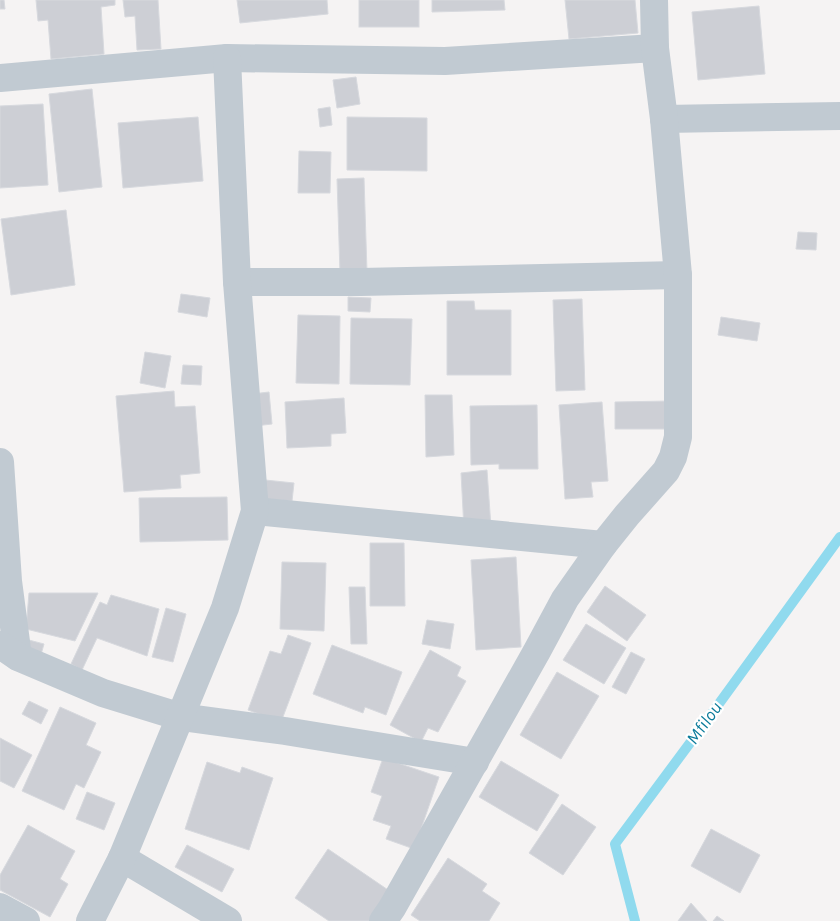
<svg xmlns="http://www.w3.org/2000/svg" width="840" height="921" font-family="Karla,sans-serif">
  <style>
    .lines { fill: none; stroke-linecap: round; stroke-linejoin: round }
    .stream { stroke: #90daee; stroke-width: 10 }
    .building { fill: #cdcfd5; stroke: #d7d9de }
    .minor { stroke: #c1cad2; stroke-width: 28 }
    .labels { text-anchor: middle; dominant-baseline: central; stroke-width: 4.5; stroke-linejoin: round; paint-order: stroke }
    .water-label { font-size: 18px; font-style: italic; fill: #0c7c9b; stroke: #fff }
  </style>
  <rect width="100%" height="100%" fill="#f5f3f3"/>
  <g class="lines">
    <path class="stream" d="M635,921L615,844L710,716L840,537"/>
  </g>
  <g class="building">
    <path d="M0,0H4L5,9H0Z"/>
    <path d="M36,0H115V5L101,7L104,54L51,59L48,20L38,21Z"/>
    <path d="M123,0H158L161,49L137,50L135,16L125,17Z"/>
    <path d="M237,0H327L328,14L240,23Z"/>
    <rect x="359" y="0" width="60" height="27"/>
    <path d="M432,0H504L505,10L432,12Z"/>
    <path d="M565,0H635L638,33L569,39Z"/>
    <path d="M759,6L765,74L698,80L692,12Z"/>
    <path d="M356,77L360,104L337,108L333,80Z"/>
    <path d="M92,89L102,187L59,192L49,94Z"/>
    <path d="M43,104L48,185L0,188V106Z"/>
    <path d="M330,107L332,125L320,127L318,109Z"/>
    <path d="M198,117L203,181L123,188L118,123Z"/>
    <path d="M347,117L427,118V171L347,170Z"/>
    <path d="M299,151L331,152L330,193H298Z"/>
    <path d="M364,178L367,272L340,273L337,179Z"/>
    <path d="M66,210L75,285L11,295L1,219Z"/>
    <path d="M798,232L817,233L816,250L796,249Z"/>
    <path d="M181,294L210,298L207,317L178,312Z"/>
    <path d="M348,297L371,298L370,312L348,311Z"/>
    <path d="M582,299L585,390L556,391L553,300Z"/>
    <path d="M447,301H474L475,310H511V375H447Z"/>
    <path d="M298,315L340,316L339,384L296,383Z"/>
    <path d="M721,317L760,323L757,341L718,335Z"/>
    <path d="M351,318L412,319L410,385L350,384Z"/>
    <path d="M145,352L171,356L165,388L140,383Z"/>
    <path d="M183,365L202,366L201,385L181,384Z"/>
    <path d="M174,391L175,407L195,406L200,473L180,475L181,488L124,492L116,396Z"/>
    <path d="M269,392L272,424L255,426L252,394Z"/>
    <path d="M425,395H452L454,455L426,457Z"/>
    <path d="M344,398L346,433L331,434V446L287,448L285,402Z"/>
    <path d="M671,401L672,429H615V402Z"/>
    <path d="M602,402L608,481L591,482L593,497L565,499L559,405Z"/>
    <path d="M537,405L538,469H499V464L471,465L470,406Z"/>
    <path d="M487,470L491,527L464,529L461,473Z"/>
    <path d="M265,480L294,483L292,501L263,499Z"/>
    <path d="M227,497L228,540L140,542L139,498Z"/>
    <path d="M370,543H404L405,606H370Z"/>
    <path d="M516,557L521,647L476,650L471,560Z"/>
    <path d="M282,562L326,563L324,631L280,629Z"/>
    <path d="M605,586L646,615L627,641L587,612Z"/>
    <path d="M349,587H365L367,644H351Z"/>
    <path d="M29,593H98L75,641L26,629Z"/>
    <path d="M111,595L159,609L147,656L97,638L82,670L71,664L100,602L107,605Z"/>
    <path d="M166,608L186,614L173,662L152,657Z"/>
    <path d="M427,620L454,624L450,649L422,644Z"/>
    <path d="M586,624L626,648L604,684L563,660Z"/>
    <path d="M288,635L311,643L281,722L248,710L270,651L281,654Z"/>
    <path d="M25,639L44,644L40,658L21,652Z"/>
    <path d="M332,645L402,672L386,715L365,707L363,713L313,694Z"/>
    <path d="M430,650L461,667L457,676L466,681L438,732L428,728L421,742L390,725Z"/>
    <path d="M631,652L645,659L626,694L612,687Z"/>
    <path d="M557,672L599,696L561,759L520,735Z"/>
    <path d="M29,701L48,710L41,724L22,714Z"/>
    <path d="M60,707L96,723L86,745L101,752L84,788L76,784L64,810L22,791Z"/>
    <path d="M0,738L32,755L14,788L0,781Z"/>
    <path d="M383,758L439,777L414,849L386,839L391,826L373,820L382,796L371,792Z"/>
    <path d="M501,761L559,795L537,831L479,797Z"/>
    <path d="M207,762L240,773L242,767L273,778L249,850L185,829Z"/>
    <path d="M87,792L115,803L104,830L76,819Z"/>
    <path d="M562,804L596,827L563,875L529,853Z"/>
    <path d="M28,825L75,851L60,879L68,884L50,917L0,890V875Z"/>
    <path d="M711,829L760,855L740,893L691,866Z"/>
    <path d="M187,845L234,869L222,892L175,867Z"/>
    <path d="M328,849L394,894L376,921H329L295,898Z"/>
    <path d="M448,858L487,884L482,891L500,903L489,921H420L411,915Z"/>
    <path d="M691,903L707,921H678Z"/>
    <path d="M717,916L724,921H713Z"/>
  </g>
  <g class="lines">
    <g class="minor">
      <path d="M0,78L227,58L445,61L655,48"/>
      <path d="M664,119L840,116"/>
      <path d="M237,282H361L678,275"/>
      <path d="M0,462L8,581L18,657"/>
      <path d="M255,511L603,545"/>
      <path d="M0,645L18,657L103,693L181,717L285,731L475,762"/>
      <path d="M122,858L228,921"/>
      <path d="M0,907L26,921"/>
      <path d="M90,921L122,858L225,608L255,511L237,282L227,58"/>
      <path d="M383,921L392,908L537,651L565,599L603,545L627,515L666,471L673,457L678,437V275L664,119L655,48L654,0"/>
    </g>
  </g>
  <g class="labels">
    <g class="water-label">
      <text transform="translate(704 723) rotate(-54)">Mfilou</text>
    </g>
  </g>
</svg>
